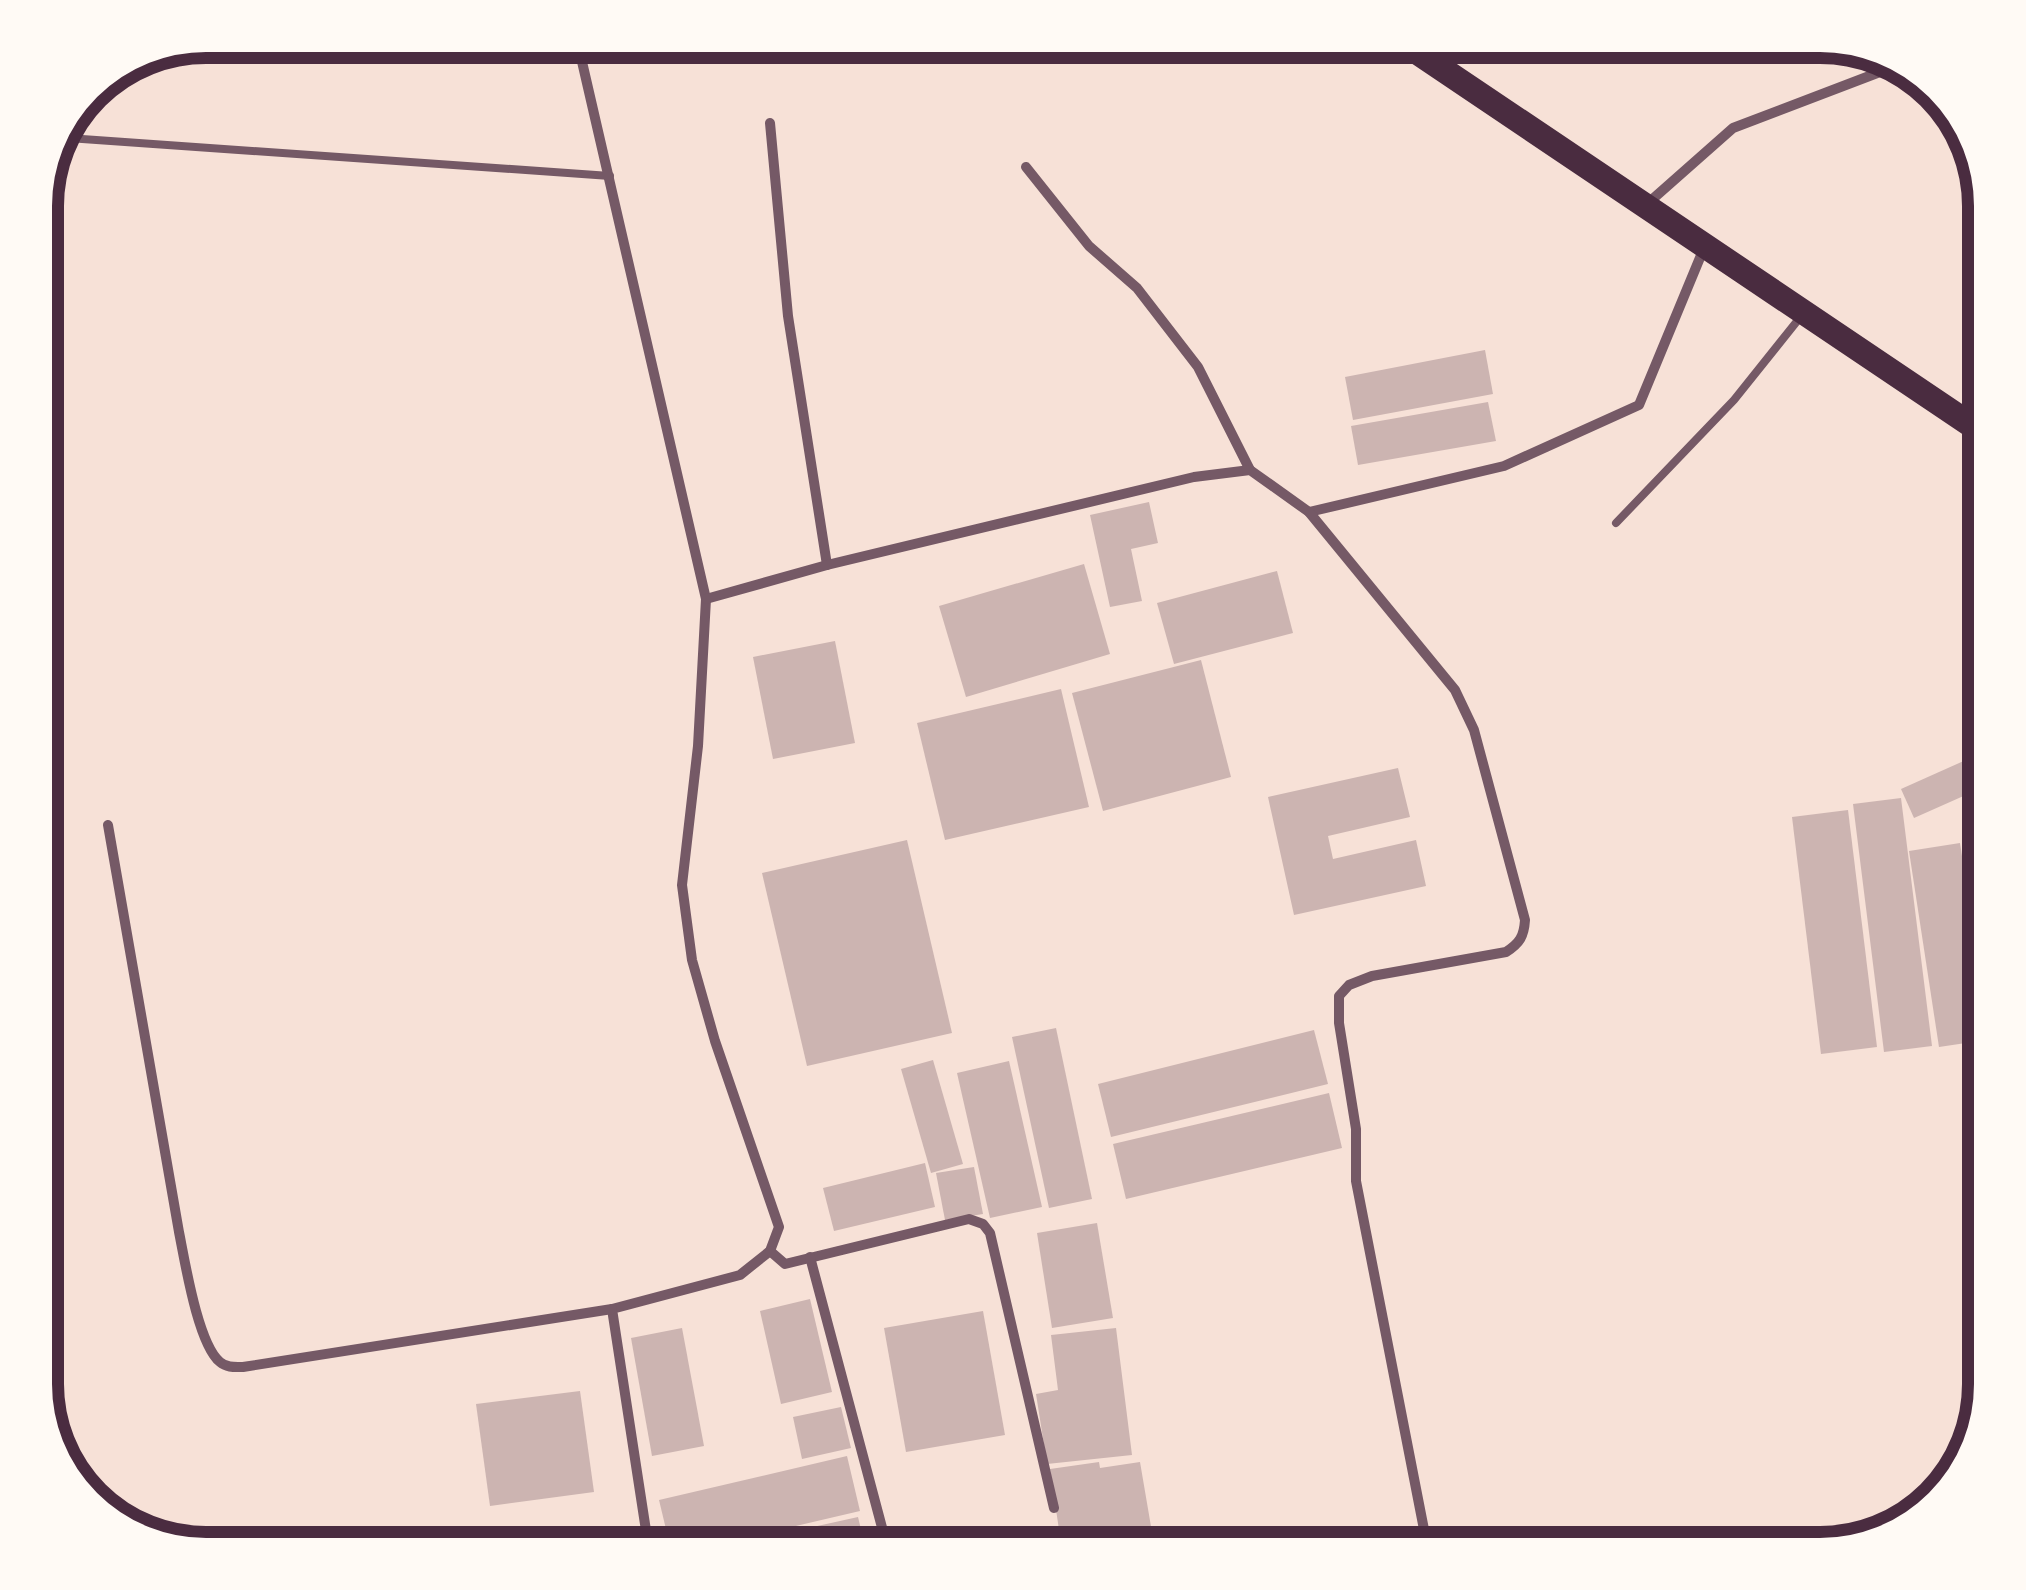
<svg xmlns="http://www.w3.org/2000/svg" width="2026" height="1590" font-family="'PT Sans',sans-serif">
  <style>
    .building { fill: #ccb4b1 }
    .lines { fill: none; stroke-linecap: round; stroke-linejoin: round }
    .service { stroke: #755966; stroke-width: 8 }
    .minor { stroke: #755966; stroke-width: 10 }
    .primary { stroke: #4a2c40; stroke-width: 25 }
    .rim { fill: none; stroke: #4a2c40; stroke-width: 12 }
  </style>
  <rect width="100%" height="100%" fill="#f7e1d7"/>
  <g class="building">
    <path d="M1485,350L1493,394L1353,420L1345,377Z"/>
    <path d="M1488,402L1496,441L1358,465L1351,426Z"/>
    <path d="M1149,502L1158,543L1131,549L1142,601L1110,607L1090,515Z"/>
    <path d="M1084,564L1110,654L966,697L939,606Z"/>
    <path d="M1277,571L1293,633L1174,664L1157,603Z"/>
    <path d="M835,641L855,743L773,759L753,657Z"/>
    <path d="M1201,660L1231,777L1103,811L1072,693Z"/>
    <path d="M1061,689L1089,807L945,840L917,723Z"/>
    <path d="M1986,751V786L1914,818L1901,789Z"/>
    <path d="M1398,768L1410,817L1328,836L1333,859L1416,840L1426,886L1294,915L1268,797Z"/>
    <path d="M1986,795V828L1980,831L1967,803Z"/>
    <path d="M1901,798L1932,1046L1884,1052L1853,804Z"/>
    <path d="M1848,810L1877,1047L1821,1054L1792,817Z"/>
    <path d="M1986,834V884L1982,886L1964,844Z"/>
    <path d="M907,840L952,1033L807,1066L762,873Z"/>
    <path d="M1960,843L1986,1013V1040L1939,1047L1909,851Z"/>
    <path d="M1986,903V926H1984L1980,904Z"/>
    <path d="M1056,1028L1092,1199L1049,1208L1012,1037Z"/>
    <path d="M1314,1030L1328,1084L1111,1137L1098,1084Z"/>
    <path d="M933,1060L963,1164L931,1173L901,1069Z"/>
    <path d="M1009,1061L1042,1207L990,1218L957,1073Z"/>
    <path d="M1329,1093L1342,1148L1126,1199L1113,1144Z"/>
    <path d="M925,1163L935,1207L834,1231L823,1188Z"/>
    <path d="M974,1167L983,1214L945,1220L936,1173Z"/>
    <path d="M1097,1223L1113,1318L1052,1328L1037,1233Z"/>
    <path d="M810,1299L832,1392L781,1404L760,1311Z"/>
    <path d="M983,1311L1005,1435L906,1452L884,1328Z"/>
    <path d="M682,1328L704,1446L652,1456L631,1338Z"/>
    <path d="M1116,1328L1132,1455L1047,1464L1036,1394L1058,1390L1051,1335Z"/>
    <path d="M580,1391L594,1492L490,1506L476,1404Z"/>
    <path d="M841,1407L851,1448L802,1459L793,1417Z"/>
    <path d="M847,1456L860,1511L693,1550H671L659,1500Z"/>
    <path d="M1099,1462L1100,1468L1140,1462L1155,1550H1062L1050,1469Z"/>
    <path d="M858,1517L866,1550H718V1548Z"/>
  </g>
  <g class="lines">
    <g class="service">
      <path d="M68,138L610,176"/>
      <path d="M1616,523L1734,400L1802,315"/>
    </g>
    <g class="minor">
      <path d="M577,40L706,599L698,746L682,885L692,960L715,1041L779,1227L770,1251L740,1275L612,1309L649,1550"/>
      <path d="M770,123L788,316L827,565"/>
      <path d="M1026,167L1089,246L1137,288L1198,367L1250,470"/>
      <path d="M1647,204L1733,128L1893,67"/>
      <path d="M1309,512L1504,466L1639,405L1704,248"/>
      <path d="M706,599L827,565L1194,477L1250,470L1309,512L1455,690L1474,730L1525,920C1524,936 1520,943 1506,952L1372,976L1349,985L1339,996V1023L1356,1129V1181L1428,1550"/>
      <path d="M108,825L179,1232C185,1262 198,1344 220,1362C227,1368 235,1367 243,1367L612,1309"/>
      <path d="M770,1251L785,1264L969,1219L983,1224L990,1233L1054,1508"/>
      <path d="M810,1257L888,1550"/>
    </g>
    <path class="primary" d="M1399,40L1986,435"/>
  </g>
  <path d="M0 0H2026V1590H0ZM206 58H1820A148 148 0 0 1 1968 206V1384A148 148 0 0 1 1820 1532H206A148 148 0 0 1 58 1384V206A148 148 0 0 1 206 58Z" fill="#fffaf5" fill-rule="evenodd"/>
  <path class="rim" d="M206 58H1820A148 148 0 0 1 1968 206V1384A148 148 0 0 1 1820 1532H206A148 148 0 0 1 58 1384V206A148 148 0 0 1 206 58Z"/>
</svg>
